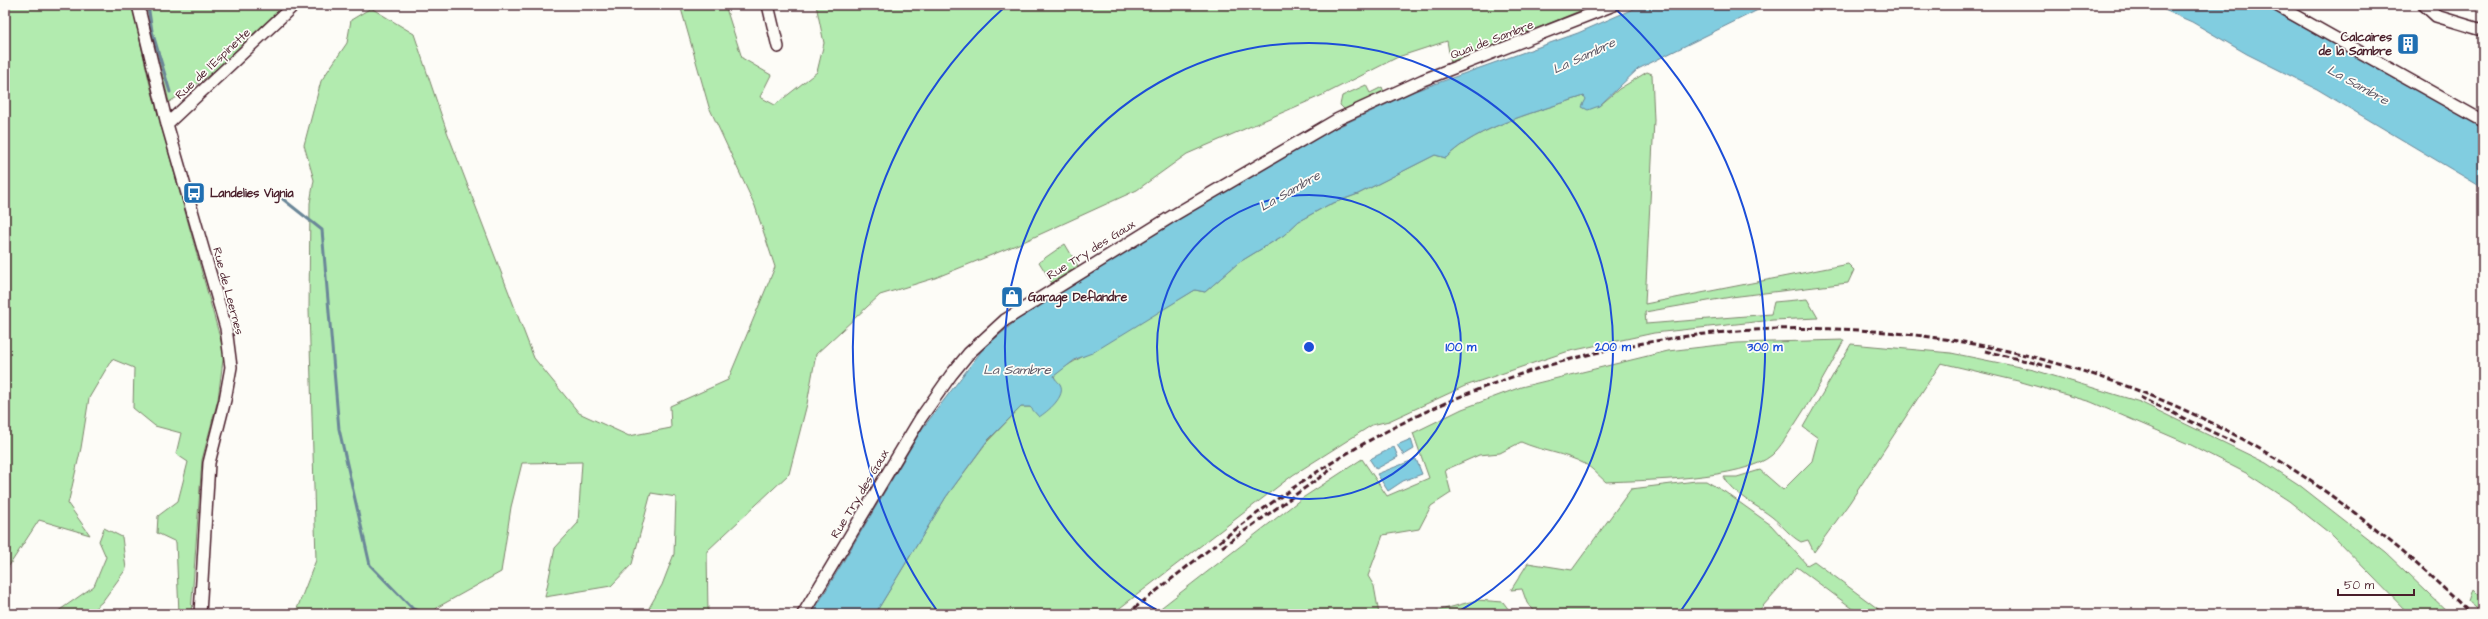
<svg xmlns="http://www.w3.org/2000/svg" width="2488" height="619" font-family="'Architects Daughter',sans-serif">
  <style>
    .green { fill: #b2ebaf; stroke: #7e856d }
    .water { fill: #81cde0; stroke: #6b8798 }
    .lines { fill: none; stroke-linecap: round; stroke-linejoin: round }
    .stream { stroke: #6b8798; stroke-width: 3 }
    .minor-casing { stroke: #4a1f2b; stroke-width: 14 }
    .minor { stroke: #fdfcf7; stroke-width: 11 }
    .rail { stroke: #4a1f2b; stroke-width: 3; stroke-dasharray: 6 3; stroke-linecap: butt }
    .ring { fill: none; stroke: #1d4ed8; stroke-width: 2 }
    .labels { text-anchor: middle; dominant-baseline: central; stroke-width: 3.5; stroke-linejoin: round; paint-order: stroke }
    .poi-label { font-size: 12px; font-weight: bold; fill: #4a1f2b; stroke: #fdfcf7; text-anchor: start }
    .street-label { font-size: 12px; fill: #4a1f2b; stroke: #fdfcf7 }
    .water-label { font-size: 13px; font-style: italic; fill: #5a5361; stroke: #fdfcf7 }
    .centre { fill: #1d4ed8; stroke: #fdfcf7; stroke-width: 2 }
    .ring-label { font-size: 12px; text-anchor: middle; font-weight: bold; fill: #1d4ed8; stroke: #fdfcf7; stroke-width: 3.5; stroke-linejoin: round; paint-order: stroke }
  </style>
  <rect width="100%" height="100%" fill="#fdfcf7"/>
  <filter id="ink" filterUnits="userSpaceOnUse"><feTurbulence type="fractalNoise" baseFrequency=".025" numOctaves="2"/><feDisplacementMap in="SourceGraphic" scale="8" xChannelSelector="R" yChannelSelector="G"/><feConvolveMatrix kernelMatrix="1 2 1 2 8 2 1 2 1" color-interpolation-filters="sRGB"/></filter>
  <g filter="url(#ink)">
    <g class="green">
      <path d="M5,5H132L150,85L224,352L218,399L202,460L191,614H179L176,542L157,533L158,516L178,501L188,462L176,454L181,433L155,426L133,408L134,368L112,359L89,398L81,448L68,504L90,535L39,520L5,572Z"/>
      <path d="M146,5H285C250,41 213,77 169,102Z"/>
      <path d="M680,5H725L742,58L771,75L760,97L775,105L817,72L824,43L816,5H1594L1451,64L1447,41L1398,57L1325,94L1187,154L1137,190L1021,243L935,278L880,295L816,354L807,404L789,474L707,551L708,614H686L649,608L662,585L674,554L676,497L651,493L632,564L611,586L545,597L555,548L578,523L582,462L522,463L511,507L501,572L438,607L431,614H295L316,560L309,309L310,203L314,180L304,145L321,81L347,43L351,20L371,8L414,34L446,129L534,358L579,413L629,436L671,428L670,406L728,380L775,267L755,206L709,107Z"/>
      <path d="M1647,72L1652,74L1654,120L1645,304L1848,264L1854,270L1848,283L1731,297L1645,312L1646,324L1771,314L1774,302L1807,299L1818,318L1773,320L1654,333L1566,352L1465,386L1389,421L1372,425L1293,475L1112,614H875L946,497L986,443L1021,407H1030L1056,381L1054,376L1063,368L1195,290L1205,292L1238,263L1284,235L1299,221L1328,205L1358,194L1435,155L1446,158C1476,126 1543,110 1584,96L1599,106L1619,89Z"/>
      <path d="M1366,85L1370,93L1382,87L1384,92L1345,110L1340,105L1342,96Z"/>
      <path d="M1065,244L1078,266L1052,283L1039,262Z"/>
      <path d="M1844,340C1829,369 1813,397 1795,424C1788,434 1781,447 1772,455C1743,480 1645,480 1606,482C1599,476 1592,468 1585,464C1565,453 1541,451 1521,442L1500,453L1479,455L1445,470L1451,493L1431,506L1419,529L1383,535L1368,576L1374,586L1379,614H1153L1301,499L1362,459L1387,496L1429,478L1413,433L1462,409L1521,387L1668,351L1736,343Z"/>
      <path d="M1851,344L1951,353L2034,370L2140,402L2266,463L2298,484L2385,552L2450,614H2409L2333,536L2289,501L2246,473L2191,445L2091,402L2018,381L1941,363L1850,502L1814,552L1808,540L1801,542C1790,536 1782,525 1772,517C1757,505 1734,496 1724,477H1737L1760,470L1783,490L1812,461L1818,438L1803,427Z"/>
      <path d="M1696,481H1706L1725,492L1771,525L1807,565L1814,561L1885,614H1860L1797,567L1756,614H1532L1534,612L1527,603L1522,589L1511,590L1528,563L1572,570L1631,489Z"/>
      <path d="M104,528L122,537L126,569L102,602L88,614H54L94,586L106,557L99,541Z"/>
      <path d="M2472,589L2483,600V614L2468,601Z"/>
      <path d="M1477,600L1503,602L1512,614H1426Z"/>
    </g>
    <g class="water">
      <path d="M1642,5H1768L1638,69L1599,106L1588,110L1582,107L1586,99L1584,96C1543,110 1476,126 1446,158L1435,155L1358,194L1328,205L1299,221L1284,235L1238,263L1205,292L1195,290L1092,353L1076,359L1054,376C1055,380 1058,381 1060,384C1067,396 1047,412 1039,417L1030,407H1021L987,441L946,497L875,614H812L922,429L983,349L1025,313L1235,185L1327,132L1415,91L1578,33Z"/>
      <path d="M2153,5H2263L2483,127V188L2317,89L2247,54L2192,22Z"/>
      <path d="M1411,439L1414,449L1404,455L1397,445Z"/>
      <path d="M1394,447L1398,457L1376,469L1370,460L1372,458Z"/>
      <path d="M1416,459L1422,474L1403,481L1388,491L1377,474Z"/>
    </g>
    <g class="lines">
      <g class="stream">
        <path d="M148,5L152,31L170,92"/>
        <path d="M279,196L322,230L339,429L370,565L413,609L429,614"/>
      </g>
      <g class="minor-casing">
        <g id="minor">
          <path d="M138,5L167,124L226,328L231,367L225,400L209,463L200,614"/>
          <path d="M768,5L778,47"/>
          <path d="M2276,5L2483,121"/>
          <path d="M2424,5L2436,16L2479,29L2483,28"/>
          <path d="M167,124L294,5"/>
          <path d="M803,614L920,419L951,375L969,353L1005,320L1174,215L1338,119L1423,80L1614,5"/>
        </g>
      </g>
      <use href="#minor" class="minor"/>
      <g class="rail">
        <path d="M1985,351L2055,368"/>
        <path d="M2140,397L2237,444"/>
        <path d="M1222,547L1333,468"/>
        <path d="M1127,614C1210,549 1292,481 1385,432C1634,300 1936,295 2191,413C2296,461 2388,534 2471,614"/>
      </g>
    </g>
  </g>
  <g class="ring">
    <circle cx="1309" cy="347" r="152"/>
    <path d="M1162 613A304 304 0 1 1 1456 613"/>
    <path d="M938 612A456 456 0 0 1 1007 5M1611 5A456 456 0 0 1 1680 612"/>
  </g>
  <defs>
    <g id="building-square" transform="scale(1.15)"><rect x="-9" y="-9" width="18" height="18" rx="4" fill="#1f6fb2" stroke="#fdfcf7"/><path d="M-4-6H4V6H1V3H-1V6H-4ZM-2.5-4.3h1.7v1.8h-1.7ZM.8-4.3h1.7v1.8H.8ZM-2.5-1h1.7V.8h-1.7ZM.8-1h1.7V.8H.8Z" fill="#fff"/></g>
    <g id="bus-square" transform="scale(1.15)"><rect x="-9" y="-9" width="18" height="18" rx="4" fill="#1f6fb2" stroke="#fdfcf7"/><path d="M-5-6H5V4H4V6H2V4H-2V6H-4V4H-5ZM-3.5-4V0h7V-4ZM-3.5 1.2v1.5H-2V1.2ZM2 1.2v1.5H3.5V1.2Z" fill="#fff"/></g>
    <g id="shop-square" transform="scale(1.15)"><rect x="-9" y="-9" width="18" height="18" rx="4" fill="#1f6fb2" stroke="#fdfcf7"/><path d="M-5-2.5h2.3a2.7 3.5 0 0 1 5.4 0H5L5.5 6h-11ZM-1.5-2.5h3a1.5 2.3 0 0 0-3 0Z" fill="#fff"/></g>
  </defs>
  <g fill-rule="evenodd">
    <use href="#building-square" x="2408" y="44"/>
    <use href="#bus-square" x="194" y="193"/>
    <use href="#shop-square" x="1012" y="297"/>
  </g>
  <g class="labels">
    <g class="poi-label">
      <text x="2392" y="37" text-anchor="end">Calcaires<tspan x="2392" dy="14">de la Sambre</tspan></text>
      <text x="210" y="193">Landelies Vignia</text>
      <text x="1028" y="297">Garage Deflandre</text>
    </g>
    <g class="street-label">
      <text transform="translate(1492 40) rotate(-21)">Quai de Sambre</text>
      <text transform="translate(213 64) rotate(-43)">Rue de l'Espinette</text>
      <text transform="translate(1091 250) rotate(-32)">Rue Try des Gaux</text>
      <text transform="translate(228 291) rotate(75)">Rue de Leernes</text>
      <text transform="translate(860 494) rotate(-59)">Rue Try des Gaux</text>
    </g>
    <g class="water-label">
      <text transform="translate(1584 56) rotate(-25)">La Sambre</text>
      <text transform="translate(2358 85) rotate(29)">La Sambre</text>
      <text transform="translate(1290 191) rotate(-30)">La Sambre</text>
      <text x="1017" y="370">La Sambre</text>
    </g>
  </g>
  <circle cx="1309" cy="347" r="6" class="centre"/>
  <g class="ring-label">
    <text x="1461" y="351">100 m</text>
    <text x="1613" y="351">200 m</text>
    <text x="1765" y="351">300 m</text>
  </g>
  <rect width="2488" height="619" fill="none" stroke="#fdfcf7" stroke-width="20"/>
  <rect x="10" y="10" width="2468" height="599" fill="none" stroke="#4a1f2b" stroke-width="1.5" filter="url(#ink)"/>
  <path d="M2338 589v6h76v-6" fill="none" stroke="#4a1f2b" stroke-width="2"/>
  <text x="2344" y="589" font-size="12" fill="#4a1f2b" stroke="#fdfcf7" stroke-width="3" paint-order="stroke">50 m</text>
</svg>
